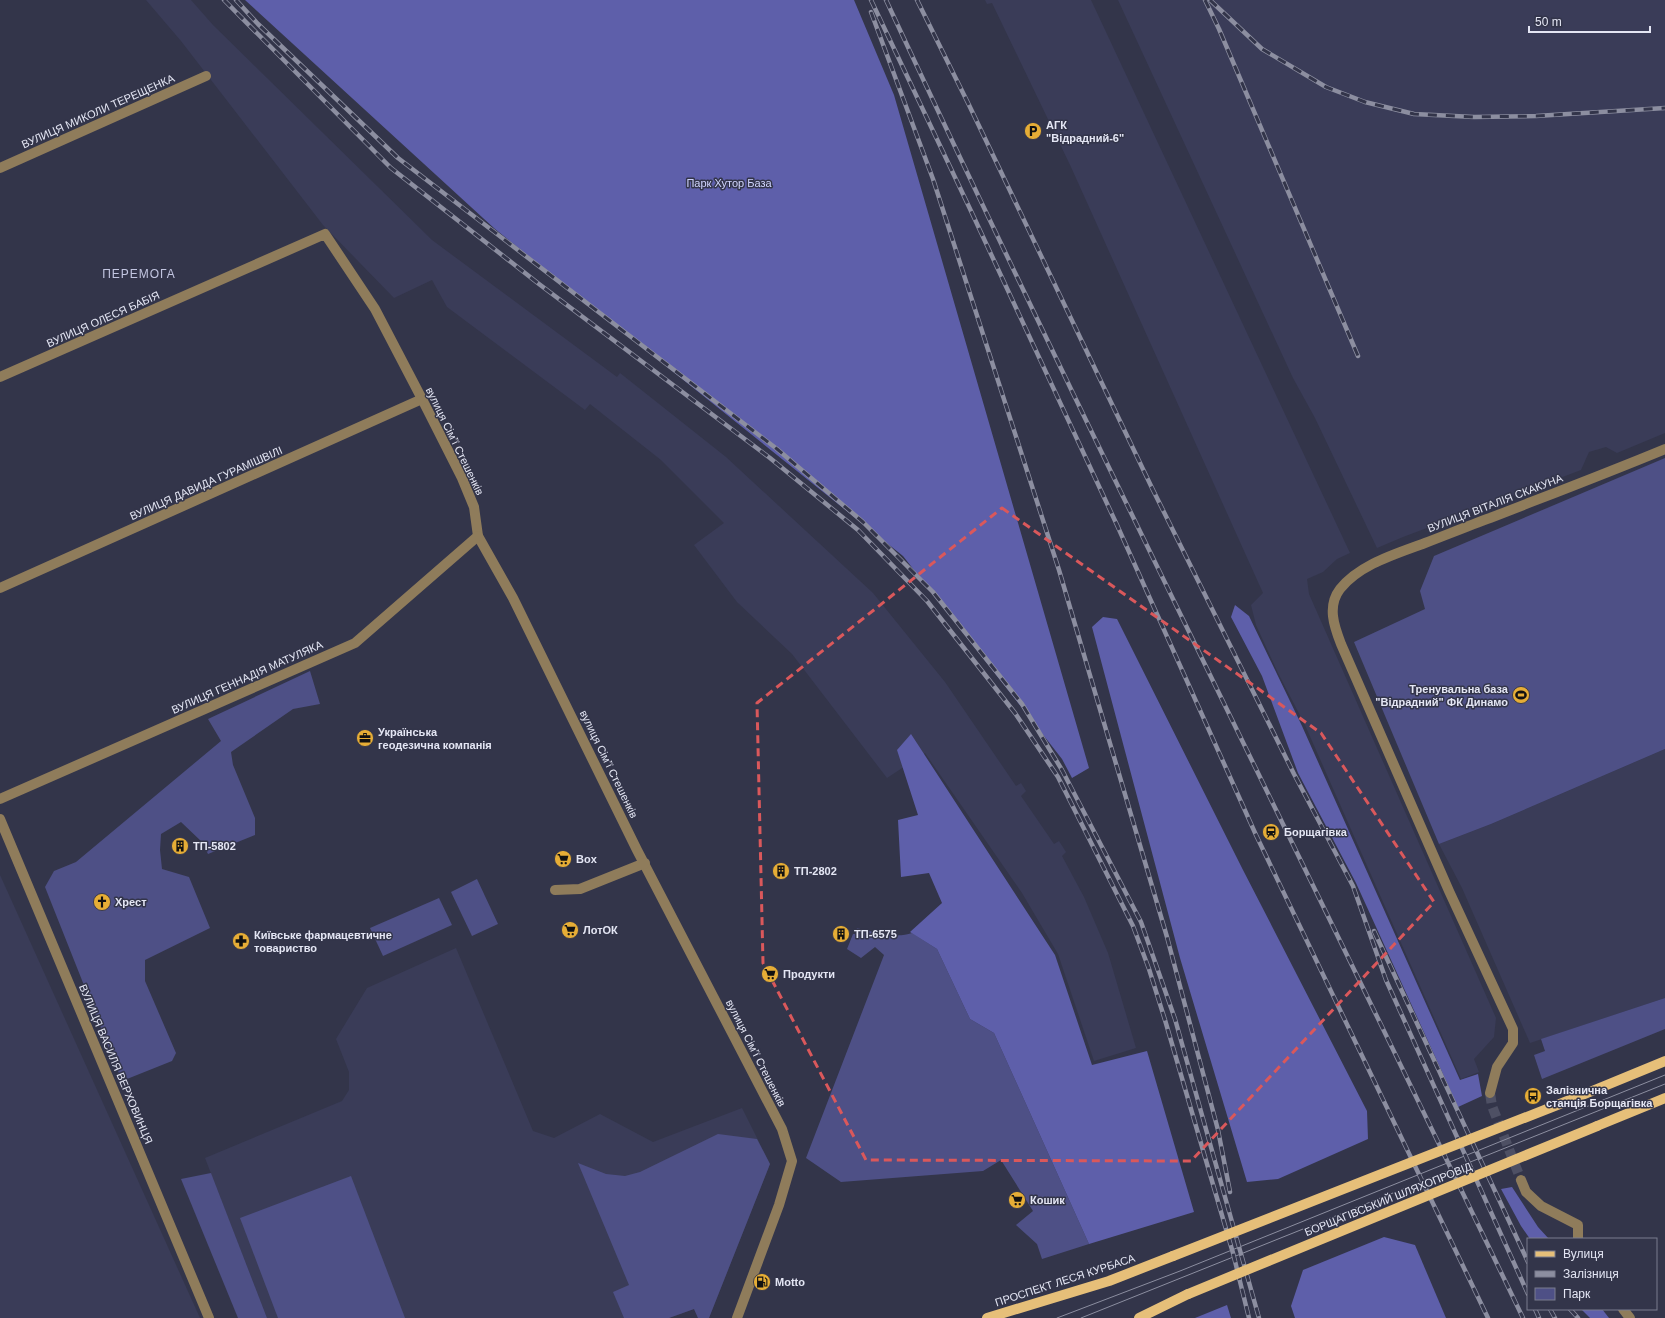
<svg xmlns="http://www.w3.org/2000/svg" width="1665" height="1318" font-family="Arial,sans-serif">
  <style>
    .built { fill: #3a3c58 }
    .green { fill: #4e5086 }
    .forest { fill: #5e5faa }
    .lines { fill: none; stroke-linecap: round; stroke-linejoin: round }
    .minor-tunnel { stroke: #4e5064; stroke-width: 10; stroke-dasharray: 10 5; stroke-linecap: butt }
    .minor { stroke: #8f7c5b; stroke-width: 10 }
    .major { stroke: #e6bf79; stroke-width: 10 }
    .tram { stroke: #8c8ea0; stroke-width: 1 }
    .rail-casing { stroke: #8c8ea0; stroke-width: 4.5 }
    .rail { stroke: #33354a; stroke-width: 3; stroke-dasharray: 9; stroke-linecap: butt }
    .major-bridge { stroke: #e6bf79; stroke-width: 10 }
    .marked { fill: none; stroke: #da585b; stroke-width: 3; stroke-dasharray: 8 5; stroke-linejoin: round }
    .labels { text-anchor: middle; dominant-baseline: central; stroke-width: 3; stroke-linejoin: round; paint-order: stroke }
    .street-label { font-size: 11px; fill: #e4e6f4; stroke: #33354a }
    .poi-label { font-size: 11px; font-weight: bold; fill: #e4e6f4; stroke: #33354a; text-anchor: start }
    .park-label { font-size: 11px; fill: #d0d4fe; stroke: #33354a }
    .neighbourhood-label { font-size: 12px; letter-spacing: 1px; fill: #c2c5e0; stroke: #33354a }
  </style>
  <rect width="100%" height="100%" fill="#33354a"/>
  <g class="built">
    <path d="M146,0H191L213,25L432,240L617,377L620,373L726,457L873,593L945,682L1016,786L1021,783L1026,791L1021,796L1054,844L1059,841L1066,852L1062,856L1084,897L1108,953L1136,1048L1094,1061L1058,954L1022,893L925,753L887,778L792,654L737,602L694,545L724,523L661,460L590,404L585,410L447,307L432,280L394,298L323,225L181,41Z"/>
    <path d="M985,0H1091L1350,553L1337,559L1323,572L1307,579L1309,594L1496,1018L1494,1037L1474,1059L1479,1072L1461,1079L1305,725L1278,673L1256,625L1251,605L1263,593L1071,167L992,3L987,4Z"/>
    <path d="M1118,0H1665V433L1617,453L1606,447L1589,452L1581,470L1403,537L1377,548L1315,418L1293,378Z"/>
    <path d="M1665,749V998L1530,1043L1462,888L1439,844L1491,824Z"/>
    <path d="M0,875L200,1318H0Z"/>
    <path d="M456,948L533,1131L554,1138L600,1114L653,1142L742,1108L770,1164L709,1318H698L694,1309L669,1318H267L205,1158L342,1101L349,1090V1072L336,1039L367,988Z"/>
  </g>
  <g class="green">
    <path d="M1665,458V749L1491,824L1439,844L1354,642L1425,609L1420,591L1434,556Z"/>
    <path d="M310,671L320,704L293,709L231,752L233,765L255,818V835L208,854L202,842L181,822L161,834L160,850L162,869L189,877L210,928L145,960V981L176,1053L172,1061L122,1081L45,887L54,871L76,862L221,741L208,719Z"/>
    <path d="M477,879L498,924L472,936L451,892Z"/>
    <path d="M439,898L452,925L383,956L370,928Z"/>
    <path d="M857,928C873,932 896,939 912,933L937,949L970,1019L994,1033L1089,1244L1042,1259L1037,1244L1016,1225L1033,1211L1001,1160L983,1171L841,1182L806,1158L884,955L875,947L861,958L847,949L853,934H855Z"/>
    <path d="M1665,998V1029L1542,1079L1534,1055L1545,1051L1541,1039Z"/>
    <path d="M718,1134L757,1139L770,1164L709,1318H698L694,1309L669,1318H624L613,1292L629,1285L578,1163L606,1174L625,1176L640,1172Z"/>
    <path d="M211,1173L267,1318H238L181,1179Z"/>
    <path d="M351,1176L405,1318H278L240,1218Z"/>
  </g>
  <g class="forest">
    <path d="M245,0H854L894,95L1089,768L1072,778L1062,759L903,556L495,229Z"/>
    <path d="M1235,605L1249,616L1302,726L1460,1080L1478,1074L1482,1096L1458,1107L1356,883L1298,773L1262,676L1231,617Z"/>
    <path d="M1103,617L1117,619L1243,870L1367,1111L1368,1139L1278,1179L1247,1182L1180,958L1092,627Z"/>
    <path d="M911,734L1055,955L1092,1065L1147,1051L1194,1212L1089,1244L994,1033L970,1019L937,949L910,932L942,903L929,873L901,877L898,820L918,815L897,750Z"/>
    <path d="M1512,1187L1538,1227L1549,1239H1530L1521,1226L1501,1189Z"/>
    <path d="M1384,1237L1415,1245L1446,1318H1295L1291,1306L1303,1270Z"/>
    <path d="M1227,1305L1231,1318H1195Z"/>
    <path d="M1581,1309H1602L1609,1318H1590Z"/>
  </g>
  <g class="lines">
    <path class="minor-tunnel" d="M1490,1093L1492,1106L1521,1180"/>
    <g class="minor">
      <path d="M0,168L206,76"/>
      <path d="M0,377L325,234L375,309L422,399L462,478L474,507L478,536L513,598L637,850L782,1129L792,1161L779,1205L737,1318"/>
      <path d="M0,588L422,399"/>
      <path d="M0,799L355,643L478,536"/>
      <path d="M0,819L209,1318"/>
      <path d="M555,890L580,889L645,863"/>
      <path d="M1490,1093L1497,1067L1513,1043V1029L1449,891L1341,644C1334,626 1327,606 1340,589C1360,564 1396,554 1425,543C1446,535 1468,526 1490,518C1549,495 1607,473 1665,449"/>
      <path d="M1521,1180L1526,1192L1541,1206L1578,1225V1239"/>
      <path d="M1623,1309L1630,1318"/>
    </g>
    <g class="major">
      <path d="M1580,1096L1665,1061"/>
      <path d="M1597,1126L1665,1098"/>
      <path d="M987,1318L1109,1281L1173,1256"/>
      <path d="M1139,1318L1188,1294"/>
    </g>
    <g class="tram">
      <path d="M1057,1318L1180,1271L1665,1075"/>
      <path d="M1081,1318L1665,1084"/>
    </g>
    <g class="rail-casing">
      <g id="rail">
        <path d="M224,0L391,168L539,284L770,458L858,530L927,601L1015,713L1058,777L1133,926L1149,969L1165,1020L1233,1253L1249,1318"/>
        <path d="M236,0L258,24L398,158L777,449L863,522L933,592L1022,704L1062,770L1141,922L1175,1019L1259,1318"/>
        <path d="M871,0L971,211L1117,525L1256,835L1488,1318"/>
        <path d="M886,0C1092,442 1312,878 1523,1318"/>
        <path d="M917,0L969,105L1152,488L1294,774L1353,886L1386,980L1528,1294"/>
        <path d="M1205,0L1219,29L1358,356"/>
        <path d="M1210,0L1262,49L1326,87L1365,102L1414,114L1474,117L1536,116L1665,108"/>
        <path d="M871,12L933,179L1059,570L1167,937L1218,1130L1230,1192"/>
        <path d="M1374,931L1528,1262"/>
        <path d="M1535,1309L1539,1318"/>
        <path d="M1550,1309L1555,1318"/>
        <path d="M1570,1309L1578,1318"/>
      </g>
    </g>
    <use href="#rail" class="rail"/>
    <g class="major-bridge">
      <path d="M1173,1256L1580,1096"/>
      <path d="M1188,1294L1597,1126"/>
    </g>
  </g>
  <path class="marked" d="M1002,508L1321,733L1434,902L1191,1161L866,1160L763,963L757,703Z"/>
  <defs>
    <g id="parking-disc" transform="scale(0.9)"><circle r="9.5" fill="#e6ad36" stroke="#33354a"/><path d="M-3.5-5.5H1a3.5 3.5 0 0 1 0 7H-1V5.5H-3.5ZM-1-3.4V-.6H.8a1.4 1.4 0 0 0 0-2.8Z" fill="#111"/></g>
    <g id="stadium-disc" transform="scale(0.9)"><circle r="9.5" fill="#e6ad36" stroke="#33354a"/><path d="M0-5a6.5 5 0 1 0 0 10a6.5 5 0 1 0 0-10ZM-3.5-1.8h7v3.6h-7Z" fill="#111"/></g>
    <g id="office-disc" transform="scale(0.9)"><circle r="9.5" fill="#e6ad36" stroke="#33354a"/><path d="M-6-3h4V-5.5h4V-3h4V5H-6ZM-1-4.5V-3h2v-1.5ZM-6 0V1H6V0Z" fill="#111"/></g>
    <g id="station-disc" transform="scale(0.9)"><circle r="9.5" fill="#e6ad36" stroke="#33354a"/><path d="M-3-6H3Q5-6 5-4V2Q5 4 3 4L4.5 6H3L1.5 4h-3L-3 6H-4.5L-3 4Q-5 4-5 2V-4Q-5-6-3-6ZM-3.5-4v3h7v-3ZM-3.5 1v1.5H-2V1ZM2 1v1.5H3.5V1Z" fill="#111"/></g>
    <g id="building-disc" transform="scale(0.9)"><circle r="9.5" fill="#e6ad36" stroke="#33354a"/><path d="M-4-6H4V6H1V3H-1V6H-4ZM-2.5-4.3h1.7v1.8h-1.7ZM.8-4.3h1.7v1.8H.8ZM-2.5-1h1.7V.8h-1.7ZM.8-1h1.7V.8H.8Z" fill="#111"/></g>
    <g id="supermarket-disc" transform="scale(0.9)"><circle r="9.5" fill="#e6ad36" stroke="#33354a"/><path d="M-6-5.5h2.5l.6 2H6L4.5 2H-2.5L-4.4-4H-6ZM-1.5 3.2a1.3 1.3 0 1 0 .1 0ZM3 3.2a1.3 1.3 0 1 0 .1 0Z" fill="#111"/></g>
    <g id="church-disc" transform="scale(0.9)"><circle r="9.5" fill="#e6ad36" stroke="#33354a"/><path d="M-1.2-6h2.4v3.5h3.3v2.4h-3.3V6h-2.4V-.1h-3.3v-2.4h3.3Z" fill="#111"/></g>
    <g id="pharmacy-disc" transform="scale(0.9)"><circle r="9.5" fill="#e6ad36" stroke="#33354a"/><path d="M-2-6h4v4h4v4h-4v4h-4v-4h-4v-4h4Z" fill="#111"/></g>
    <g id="bus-disc" transform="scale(0.9)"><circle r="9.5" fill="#e6ad36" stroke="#33354a"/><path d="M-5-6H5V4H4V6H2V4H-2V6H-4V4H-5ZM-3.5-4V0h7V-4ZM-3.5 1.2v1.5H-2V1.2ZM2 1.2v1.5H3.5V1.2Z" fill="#111"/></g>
    <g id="fuel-disc" transform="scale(0.9)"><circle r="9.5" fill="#e6ad36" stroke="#33354a"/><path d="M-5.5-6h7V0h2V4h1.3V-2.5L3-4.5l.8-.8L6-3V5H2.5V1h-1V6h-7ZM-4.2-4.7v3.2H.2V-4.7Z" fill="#111"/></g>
  </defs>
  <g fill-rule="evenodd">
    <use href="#parking-disc" x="1033" y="131"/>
    <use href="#stadium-disc" x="1521" y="695"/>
    <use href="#office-disc" x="365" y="738"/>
    <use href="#station-disc" x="1271" y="832"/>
    <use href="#building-disc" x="180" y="846"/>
    <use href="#supermarket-disc" x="563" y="859"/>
    <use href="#building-disc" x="781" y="871"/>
    <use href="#church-disc" x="102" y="902"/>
    <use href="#supermarket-disc" x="570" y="930"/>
    <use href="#building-disc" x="841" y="934"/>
    <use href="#pharmacy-disc" x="241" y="941"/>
    <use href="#supermarket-disc" x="770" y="974"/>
    <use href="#bus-disc" x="1533" y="1096"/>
    <use href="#supermarket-disc" x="1017" y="1200"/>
    <use href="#fuel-disc" x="762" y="1282"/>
  </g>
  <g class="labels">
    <g class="street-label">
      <text transform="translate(98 111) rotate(-24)">ВУЛИЦЯ МИКОЛИ ТЕРЕЩЕНКА</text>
      <text transform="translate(103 319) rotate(-24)">ВУЛИЦЯ ОЛЕСЯ БАБІЯ</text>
      <text transform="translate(455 441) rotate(64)">вулиця Сімʼї Стешенків</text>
      <text transform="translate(206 483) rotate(-24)">ВУЛИЦЯ ДАВИДА ГУРАМІШВІЛІ</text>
      <text transform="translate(1495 503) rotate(-21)">ВУЛИЦЯ ВІТАЛІЯ СКАКУНА</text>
      <text transform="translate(247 677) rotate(-24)">ВУЛИЦЯ ГЕННАДІЯ МАТУЛЯКА</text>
      <text transform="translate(609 764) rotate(64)">вулиця Сімʼї Стешенків</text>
      <text transform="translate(756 1053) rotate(63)">вулиця Сімʼї Стешенків</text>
      <text transform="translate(116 1064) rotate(67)">ВУЛИЦЯ ВАСИЛЯ ВЕРХОВИНЦЯ</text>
      <text transform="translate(1388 1199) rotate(-22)">БОРЩАГІВСЬКИЙ ШЛЯХОПРОВІД</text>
      <text transform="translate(1065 1280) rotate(-18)">ПРОСПЕКТ ЛЕСЯ КУРБАСА</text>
    </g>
    <g class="poi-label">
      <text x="1046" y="125">АГК<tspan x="1046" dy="13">"Відрадний-6"</tspan></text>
      <text x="1508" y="689" text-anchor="end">Тренувальна база<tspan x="1508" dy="13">"Відрадний" ФК Динамо</tspan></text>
      <text x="378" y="732">Українська<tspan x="378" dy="13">геодезична компанія</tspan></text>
      <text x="1284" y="832">Борщагівка</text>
      <text x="193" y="846">ТП-5802</text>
      <text x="576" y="859">Box</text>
      <text x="794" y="871">ТП-2802</text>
      <text x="115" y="902">Хрест</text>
      <text x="583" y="930">ЛотОК</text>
      <text x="854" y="934">ТП-6575</text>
      <text x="254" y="935">Київське фармацевтичне<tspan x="254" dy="13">товариство</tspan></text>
      <text x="783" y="974">Продукти</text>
      <text x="1546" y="1090">Залізнична<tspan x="1546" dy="13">станція Борщагівка</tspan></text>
      <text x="1030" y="1200">Кошик</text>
      <text x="775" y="1282">Motto</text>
    </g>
    <g class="park-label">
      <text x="729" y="183">Парк Хутор База</text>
    </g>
    <g class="neighbourhood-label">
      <text x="139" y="274">ПЕРЕМОГА</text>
    </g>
  </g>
  <rect x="1527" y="1238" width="130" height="72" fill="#33354a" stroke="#7a7c8e"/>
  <rect x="1535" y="1251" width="20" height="6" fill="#e6bf79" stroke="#7a7c8e"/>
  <text x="1563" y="1258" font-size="12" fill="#e4e6f4">Вулиця</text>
  <rect x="1535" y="1271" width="20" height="6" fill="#8c8ea0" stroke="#7a7c8e"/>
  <text x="1563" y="1278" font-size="12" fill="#e4e6f4">Залізниця</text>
  <rect x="1535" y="1288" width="20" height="12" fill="#4e5086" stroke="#7a7c8e"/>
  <text x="1563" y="1298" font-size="12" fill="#e4e6f4">Парк</text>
  <path d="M1529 26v6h121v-6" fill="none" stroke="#e4e6f4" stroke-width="2"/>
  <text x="1535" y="26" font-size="12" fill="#e4e6f4" stroke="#33354a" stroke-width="3" paint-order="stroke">50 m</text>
</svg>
